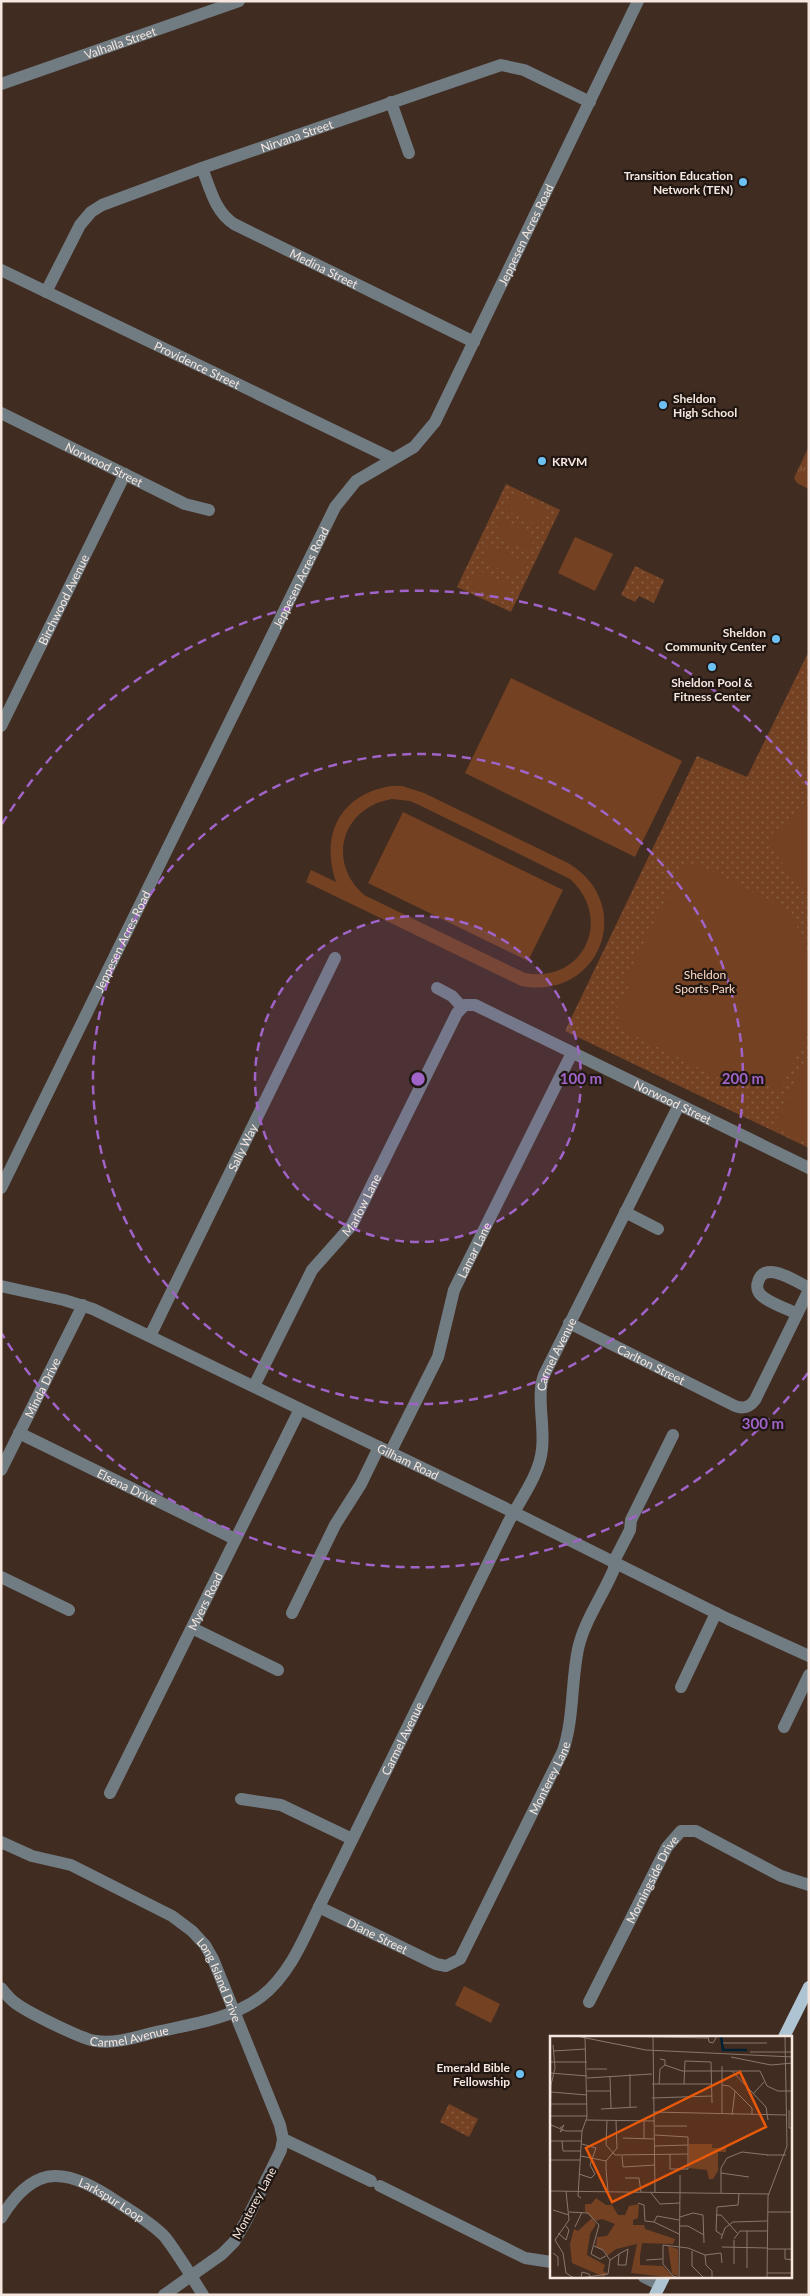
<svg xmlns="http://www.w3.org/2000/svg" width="810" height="2296" font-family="Lato,sans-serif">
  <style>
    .grass { fill: url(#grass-tufts) }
    .park { fill: url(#park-dots) }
    .garden { fill: #744223; fill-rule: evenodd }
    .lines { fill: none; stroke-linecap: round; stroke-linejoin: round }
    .minor { stroke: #707b82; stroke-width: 12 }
    .major { stroke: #aec4d2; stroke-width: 12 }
    .ring { fill: none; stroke: #a064c9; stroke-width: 2.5; stroke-dasharray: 9 6 }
    .poi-dot { fill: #6ec2f3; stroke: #211712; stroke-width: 2 }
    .labels { text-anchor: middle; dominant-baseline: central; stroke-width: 4.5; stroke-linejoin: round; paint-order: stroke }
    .street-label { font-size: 12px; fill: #f5e7df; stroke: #211712 }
    .poi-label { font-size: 12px; font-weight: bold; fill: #f5e7df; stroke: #211712; text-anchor: end }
    .park-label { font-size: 12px; fill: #fcd9c6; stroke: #211712 }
    .inset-river { fill: none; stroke: #002132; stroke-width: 2.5 }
    .inset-road { fill: none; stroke: #89776d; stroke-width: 1 }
    .view { fill: #e8590c; fill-opacity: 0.15; stroke: #e8590c; stroke-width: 2.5 }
    .inset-edge { fill: none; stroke: #f5e7df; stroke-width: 2.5 }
    .centre { fill: #a064c9; stroke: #211712; stroke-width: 2.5 }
    .ring-label { font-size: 15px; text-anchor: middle; font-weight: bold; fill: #a064c9; stroke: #211712; stroke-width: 4.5; stroke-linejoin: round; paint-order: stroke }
  </style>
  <defs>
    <pattern id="grass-tufts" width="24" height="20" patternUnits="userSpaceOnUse" patternTransform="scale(1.25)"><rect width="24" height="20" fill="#744223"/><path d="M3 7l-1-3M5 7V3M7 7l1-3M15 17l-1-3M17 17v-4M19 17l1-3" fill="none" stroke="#885d42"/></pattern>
    <pattern id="park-dots" width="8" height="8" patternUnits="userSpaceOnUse" patternTransform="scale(1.25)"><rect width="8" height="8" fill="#744223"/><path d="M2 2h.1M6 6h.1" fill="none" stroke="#885d42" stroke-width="1.8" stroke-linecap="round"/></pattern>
  </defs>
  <rect width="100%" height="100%" fill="#412c21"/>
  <path class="grass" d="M809,446V489L797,483L794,478Z"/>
  <g class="park">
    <path d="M506,484L560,510L511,612L457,587Z"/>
    <path d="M635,566L664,580L654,603L639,596L635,602L621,595Z"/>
    <path d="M809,651V1148L565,1031L697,756L747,777Z"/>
    <path d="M449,2104L478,2119L469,2137L440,2122Z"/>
  </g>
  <g class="garden">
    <path d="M513,494L548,511L540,527L506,510Z"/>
    <path d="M501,519L536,536L528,552L494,535Z"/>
    <path d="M575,537L613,554L595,591L558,573Z"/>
    <path d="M489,544L524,561L516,577L481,560Z"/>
    <path d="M477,569L512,586L504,602L470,586Z"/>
    <path d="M511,678L682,761L635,857L465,773Z"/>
    <path d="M391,786H402L424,793L568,863C637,904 600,1001 521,986L306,882L311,870L336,882C320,835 340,794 391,786ZM392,799L410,801L419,805L570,879C614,919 583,984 525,973L364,895C326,862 342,807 392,799Z"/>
    <path d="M809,805V896L793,879L768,841L770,835Z"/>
    <path d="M403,812L563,890L528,961L368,883Z"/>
    <path d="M695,863L791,911L809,958V1031L779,1091L730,1067L723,1080L622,1029L616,1010L630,985L624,981L682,868Z"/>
    <path d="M809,1060V1144L773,1126L801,1069Z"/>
    <path d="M464,1986L500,2004L491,2023L455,2005Z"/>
  </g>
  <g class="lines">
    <g class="minor">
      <path id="s1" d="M1,84L239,1"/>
      <path d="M391,102L409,153"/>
      <path id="s2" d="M202,168C210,188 215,212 234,224L474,342"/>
      <path id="s3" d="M1,270L393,459"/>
      <path id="s4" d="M46,292L80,225L91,212L102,205L202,168L501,65L524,70L590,102"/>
      <path id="s5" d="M1,413L185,504L209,510"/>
      <path id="s6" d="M1,726L125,474"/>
      <path d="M437,988L452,996L462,1007"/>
      <path id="s7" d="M1,1188L335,507L356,481L414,447L435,422L638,1"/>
      <path d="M625,1212L658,1229"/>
      <path id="s8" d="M1,1286L64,1300L93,1309L503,1507L728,1619L809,1656"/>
      <path d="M797,1314C786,1308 771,1304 762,1296C758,1293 756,1287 758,1282C764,1259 797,1282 809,1288"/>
      <path id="s9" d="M569,1323L735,1406C743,1409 749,1408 755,1400L809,1290"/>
      <path id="s10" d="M150,1336L335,958"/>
      <path id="s11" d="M254,1386L312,1270L352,1225L457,1013L465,1005H475L809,1168"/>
      <path id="s12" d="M19,1433L235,1539"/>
      <path id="s13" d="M390,1453L438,1357L454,1290L572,1053"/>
      <path id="s14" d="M1,1470L83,1305"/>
      <path d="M613,1563L630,1530L631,1520L673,1435"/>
      <path d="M1,1577L69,1610"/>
      <path d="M292,1613L335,1525L361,1484L379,1447"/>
      <path d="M192,1628L278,1670"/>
      <path d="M681,1687L716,1613"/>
      <path d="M784,1727L809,1675"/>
      <path id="s15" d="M110,1793L300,1409"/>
      <path d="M241,1799L281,1805L352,1839"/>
      <path id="s16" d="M1,1842L32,1856L71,1865L172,1916L192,1931L205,1945L213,1959L280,2125L283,2139L281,2150L246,2221L234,2242L222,2254L164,2295"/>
      <path id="s17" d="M319,1907L436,1964L446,1966L460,1959L563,1751C574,1718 571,1683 578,1649C585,1618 605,1593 616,1564"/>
      <path id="s18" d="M1,1988C5,1993 9,1998 14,2002C25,2011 83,2040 96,2041C116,2044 136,2037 156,2032C192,2024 232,2019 262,1996C290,1974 304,1938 319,1907L508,1523C520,1500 540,1474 542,1449C545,1426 536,1395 544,1375L679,1105"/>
      <path id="s19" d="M589,2002L667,1847L681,1831H696L781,1876L809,1885"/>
      <path d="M283,2139L371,2181"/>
      <path d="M380,2186L525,2258L551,2262"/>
      <path id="s20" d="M1,2218C36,2160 68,2169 119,2203C134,2213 152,2223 165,2237C179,2255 191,2276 203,2295"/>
      <path d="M644,2277L660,2285"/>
    </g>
    <g class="major">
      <path d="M784,2037L809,1987"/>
      <path d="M655,2295L664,2277"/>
    </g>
  </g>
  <circle cx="418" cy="1079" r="163" fill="#a064c9" fill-opacity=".12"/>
  <g class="ring">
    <circle cx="418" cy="1079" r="163"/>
    <circle cx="418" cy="1079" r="325"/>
    <path d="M808 1373A488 488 0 0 1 2 1334M2 824A488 488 0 0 1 808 785"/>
  </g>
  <g class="poi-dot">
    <circle cx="743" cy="182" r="5"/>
    <circle cx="663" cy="405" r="5"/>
    <circle cx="542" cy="461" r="5"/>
    <circle cx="776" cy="639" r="5"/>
    <circle cx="712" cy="667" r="5"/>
    <circle cx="520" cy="2074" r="5"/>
  </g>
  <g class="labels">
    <g class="street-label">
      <text stroke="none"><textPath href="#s1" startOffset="126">Valhalla Street</textPath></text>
      <text stroke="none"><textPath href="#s4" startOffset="312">Nirvana Street</textPath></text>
      <text stroke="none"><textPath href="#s7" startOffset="1100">Jeppesen Acres Road</textPath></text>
      <text stroke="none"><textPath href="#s2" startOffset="166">Medina Street</textPath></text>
      <text stroke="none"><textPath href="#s3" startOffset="218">Providence Street</textPath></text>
      <text stroke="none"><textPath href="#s5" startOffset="115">Norwood Street</textPath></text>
      <text stroke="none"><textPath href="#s7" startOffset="680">Jeppesen Acres Road</textPath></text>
      <text stroke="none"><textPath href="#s6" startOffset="141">Birchwood Avenue</textPath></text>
      <text stroke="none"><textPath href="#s7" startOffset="275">Jeppesen Acres Road</textPath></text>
      <text stroke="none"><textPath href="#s11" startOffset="668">Norwood Street</textPath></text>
      <text stroke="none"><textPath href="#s10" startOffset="210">Sally Way</textPath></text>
      <text stroke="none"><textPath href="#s11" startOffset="212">Marlow Lane</textPath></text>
      <text stroke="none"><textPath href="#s13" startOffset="221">Lamar Lane</textPath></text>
      <text stroke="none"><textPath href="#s18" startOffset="999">Carmel Avenue</textPath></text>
      <text stroke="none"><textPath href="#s9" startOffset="92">Carlton Street</textPath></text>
      <text stroke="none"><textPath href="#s14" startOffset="92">Minda Drive</textPath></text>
      <text stroke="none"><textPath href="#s8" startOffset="445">Gilham Road</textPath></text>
      <text stroke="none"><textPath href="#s12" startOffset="121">Elsena Drive</textPath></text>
      <text stroke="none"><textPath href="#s15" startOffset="214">Myers Road</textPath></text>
      <text stroke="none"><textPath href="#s18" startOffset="579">Carmel Avenue</textPath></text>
      <text stroke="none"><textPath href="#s17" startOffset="358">Monterey Lane</textPath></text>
      <text stroke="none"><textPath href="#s19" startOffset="138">Morningside Drive</textPath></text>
      <text stroke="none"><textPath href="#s17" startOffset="65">Diane Street</textPath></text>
      <text stroke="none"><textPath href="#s16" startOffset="269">Long Island Drive</textPath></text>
      <text stroke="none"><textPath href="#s18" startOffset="144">Carmel Avenue</textPath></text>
      <text stroke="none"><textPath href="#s20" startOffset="134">Larkspur Loop</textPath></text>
      <text transform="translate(254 2203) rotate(-62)">Monterey Lane</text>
    </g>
    <g class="poi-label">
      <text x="733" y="175">Transition Education<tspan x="733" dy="14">Network (TEN)</tspan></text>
      <text x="673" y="398" text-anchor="start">Sheldon<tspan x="673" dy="14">High School</tspan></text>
      <text x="552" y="461" text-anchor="start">KRVM</text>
      <text x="766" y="632">Sheldon<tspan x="766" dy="14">Community Center</tspan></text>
      <text x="712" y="682" text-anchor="middle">Sheldon Pool &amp;<tspan x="712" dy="14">Fitness Center</tspan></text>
      <text x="510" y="2067">Emerald Bible<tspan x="510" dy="14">Fellowship</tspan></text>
    </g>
    <g class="park-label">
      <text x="705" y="974">Sheldon<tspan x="705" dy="14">Sports Park</tspan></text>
    </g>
  </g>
  <g transform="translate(550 2036)">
    <rect width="242" height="242" fill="#412c21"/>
    <path d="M46,162L56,169H62L68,179H75L79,170L89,168L88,182L83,184V189H94L95,193L125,203L123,208L92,207L90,220V229L113,230L124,242L81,237L87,208L66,213L57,220L55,215L46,211L47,201L57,200L65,188L52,183L45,185L35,175V168H41ZM42,182L46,188L40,198L37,219L55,229L53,235L57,237L54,241L22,227L20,208L24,193L28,195ZM118,210L128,213V240L122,238Z" fill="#744223"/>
    <path d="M139,108H162V112H176V116H168V135L163,143H159L157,134L139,132Z" fill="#744223"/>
    <path d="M154,111L155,119L150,124L143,125L148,130V126H157V132H140V125H143L141,112Z" fill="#744223"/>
    <path class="inset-river" d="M171,0L173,14H197"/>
    <path class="inset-road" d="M26,0L96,14L243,21M59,0L158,2M103,0L105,156M158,1L159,6L163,7L167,0M173,7H217M3,15L36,13M200,16H243M181,21L221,29L243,27M0,26H37M115,29L132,35H210L217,50L228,55H243M172,30V77M37,33H57M182,35L216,71L218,84M0,37L37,40M60,41L61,72M37,42L102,38M102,48H162M109,48L110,33L115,29V24L110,23M134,48L135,25L161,26L162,67M172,49L179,50L185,55L202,72V79M37,55H60M1,56L37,59M203,58L214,46M102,62L162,60M1,68H37M80,71V38M51,73L87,71M239,74V92H243M103,76L236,79M182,79L185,55M1,80H37M36,84L105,85M57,85L56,109L65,119L138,118M1,89L16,95H32M105,90H137M10,92L14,89L10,96L13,94M105,99L138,101V133H120V118M73,102L105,103M94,103V85M0,105H32M12,105L13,115H31M105,110L138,109M0,115L1,49L5,32L3,9M217,119H236M31,120L56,125M72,120L73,131L105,129M0,124H30M56,133V125L67,112L66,85M56,133L58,155M171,137L199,141M29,138L41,142L45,138L40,129L46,112L32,108M75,142H89L91,156M0,155L219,158M16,155L19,184L5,204L13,217L16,237L24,242M130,156V139M101,157L110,168L130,167M171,157V132L177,122L192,116L218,119M31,162L28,160L32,95L37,81L35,1M88,167L94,169L95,185L104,186L129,198M3,174L19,179M19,176L38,177L49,189L41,218L50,223L56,220M218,176H243M166,179H171L187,197M130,181L143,177L153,179L154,207M104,186L107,180L129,184M129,190H138L154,199M25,191L32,176M8,197L16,204L19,194L16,190M172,199L166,195L167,171L188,169L189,158M171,203L175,192L183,186L217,185M184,203L190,195H217M172,211L217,212M217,213H243M235,213V223L243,224M142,215V230L154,242M3,217L8,221V230M155,219L171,217L172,227M155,219L156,229L162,235V242M60,224L69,218L68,229H76L78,213L69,218M96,224L112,223M184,228V204M197,232V195M217,237H243M30,242L58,238L60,224L53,214L44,210M31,242L32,236L39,238L41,242M129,242L123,240L113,228V209L138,212L155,219M129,242L130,156M217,242L218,160L237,110L235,0"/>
    <path class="view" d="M190,36L216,91L62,166L36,112Z"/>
    <rect width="242" height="242" class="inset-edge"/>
  </g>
  <circle cx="418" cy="1079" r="8" class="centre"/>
  <g class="ring-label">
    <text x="581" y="1084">100 m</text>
    <text x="743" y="1084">200 m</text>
    <text x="763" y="1429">300 m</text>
  </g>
  <rect width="810" height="2296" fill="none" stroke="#f5e7df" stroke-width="5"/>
</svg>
